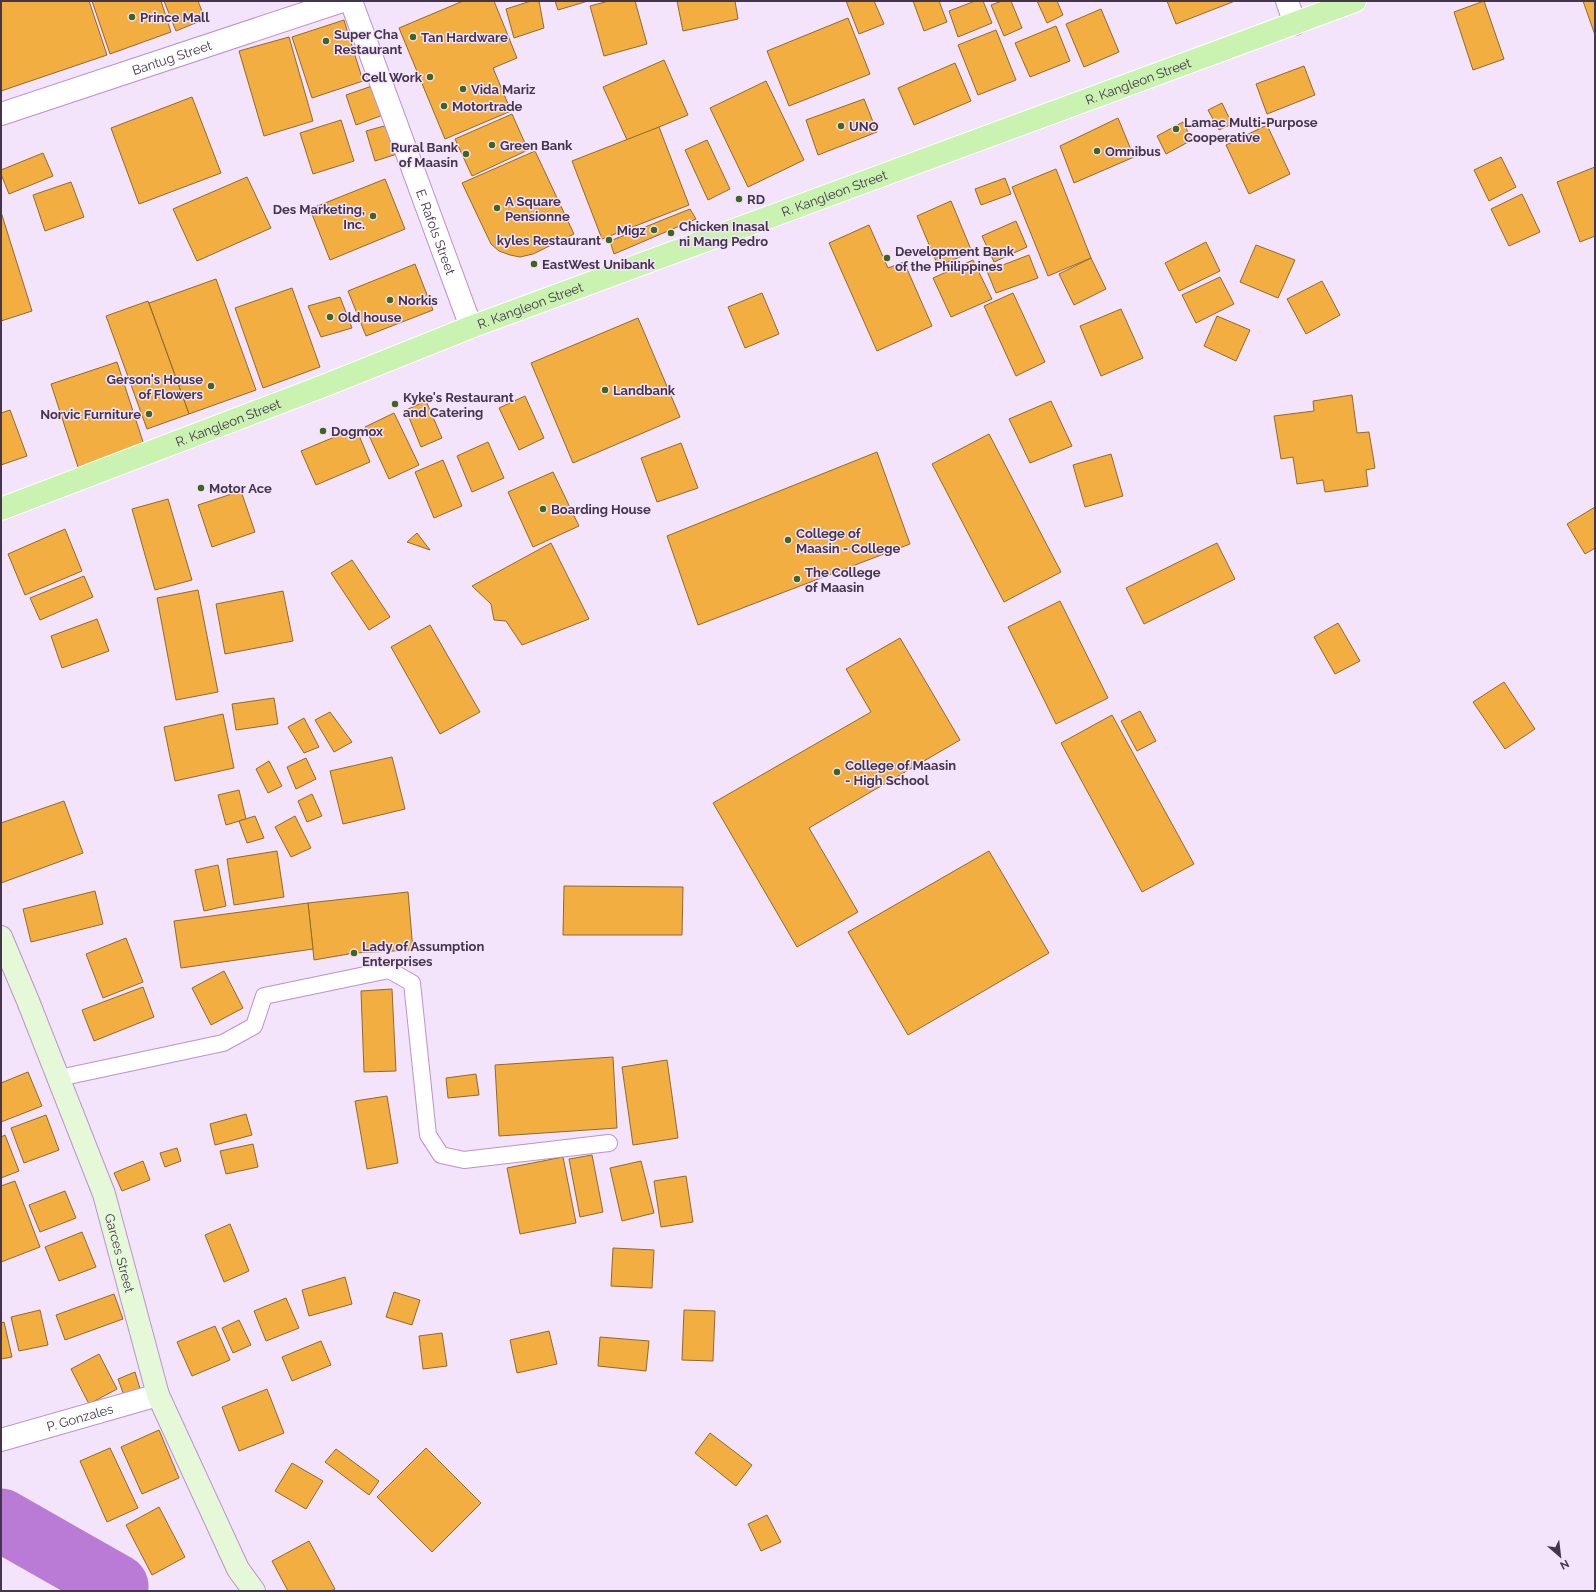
<svg xmlns="http://www.w3.org/2000/svg" width="1596" height="1592" font-family="Raleway,sans-serif">
  <style>
    .water { fill: #b97bd6 }
    .lines { fill: none; stroke-linecap: round; stroke-linejoin: round }
    .river { stroke: #b97bd6; stroke-width: 63 }
    .building { fill: #f3ae42; stroke: #91692d }
    .lane-casing { stroke: #ba93cc; stroke-width: 18 }
    .street-casing { stroke: #ba93cc; stroke-width: 24 }
    .secondary-casing { stroke: #ba93cc; stroke-width: 24 }
    .primary-casing { stroke: #fff; stroke-width: 24 }
    .lane { stroke: #fff; stroke-width: 16 }
    .street { stroke: #fff; stroke-width: 22 }
    .secondary { stroke: #e5f8d8; stroke-width: 22 }
    .primary { stroke: #caf2b0; stroke-width: 22 }
    .poi-dot { fill: #3e6621; stroke: #f3e3fb; stroke-width: 1.5 }
    .labels { text-anchor: middle; dominant-baseline: central; stroke-width: 3; stroke-linejoin: round; paint-order: stroke }
    .poi-label { font-size: 13px; font-weight: bold; fill: #44344c; stroke: #f3e3fb; text-anchor: start }
    .street-label { font-size: 13px; fill: #44344c; stroke: #f3e3fb }
  </style>
  <rect width="100%" height="100%" fill="#f3e3fb"/>
  <path class="water" d="M1,1500L122,1576L109,1591H101L1,1534Z"/>
  <g class="lines">
    <path class="river" d="M1,1520L117,1586"/>
  </g>
  <g class="building">
    <path d="M1,1H89L107,55L1,91Z"/>
    <path d="M92,1H161L171,32L110,54Z"/>
    <path d="M164,1H198L205,19L176,31Z"/>
    <path d="M463,1H494L517,58L493,68L511,111L445,139L399,28Z"/>
    <path d="M531,1H539L544,28L514,38L506,9Z"/>
    <path d="M555,1H588L558,10Z"/>
    <path d="M609,1H635L647,44L604,56L590,6Z"/>
    <path d="M677,1H735L738,19L683,31Z"/>
    <path d="M846,1H874L884,24L859,34Z"/>
    <path d="M913,1H939L947,22L924,31Z"/>
    <path d="M975,1H983L992,23L958,37L949,11Z"/>
    <path d="M1002,1H1011L1022,28L1004,36L991,5Z"/>
    <path d="M1037,1H1057L1063,15L1047,23Z"/>
    <path d="M1167,1H1235L1176,24Z"/>
    <path d="M1484,1L1504,59L1473,70L1454,12Z"/>
    <path d="M1583,1H1595V35Z"/>
    <path d="M1101,9L1119,52L1084,67L1066,24Z"/>
    <path d="M848,18L870,74L789,106L767,51Z"/>
    <path d="M344,20L363,81L312,98L292,37Z"/>
    <path d="M1056,26L1070,61L1030,77L1015,43Z"/>
    <path d="M996,30L1016,80L978,95L958,45Z"/>
    <path d="M289,37L313,121L264,136L239,51Z"/>
    <path d="M664,60L688,115L659,127L628,142L603,87Z"/>
    <path d="M955,63L971,101L914,125L898,88Z"/>
    <path d="M1304,66L1315,95L1267,114L1256,84Z"/>
    <path d="M766,81L804,160L748,187L710,108Z"/>
    <path d="M372,86L383,115L356,125L346,95Z"/>
    <path d="M192,97L221,173L139,204L111,128Z"/>
    <path d="M864,99L877,132L818,155L806,120Z"/>
    <path d="M1222,103L1232,124L1219,130L1208,110Z"/>
    <path d="M512,114L528,150L472,176L455,139Z"/>
    <path d="M1118,118L1134,157L1074,183L1060,146Z"/>
    <path d="M341,120L354,161L313,174L300,133Z"/>
    <path d="M1183,122L1192,140L1166,154L1157,136Z"/>
    <path d="M388,125L397,154L375,161L366,131Z"/>
    <path d="M1267,125L1290,174L1249,194L1226,145Z"/>
    <path d="M659,127L689,205L602,239L572,161Z"/>
    <path d="M707,140L730,189L708,200L685,150Z"/>
    <path d="M535,151L574,234L533,254L520,257L510,255L499,251L491,244L462,183Z"/>
    <path d="M43,153L53,176L9,194L1,174V170Z"/>
    <path d="M1501,157L1516,187L1489,201L1474,170Z"/>
    <path d="M1595,167V236L1580,242L1557,182Z"/>
    <path d="M1056,169L1091,258L1048,276L1012,187Z"/>
    <path d="M247,177L271,228L197,261L173,209Z"/>
    <path d="M1005,178L1011,194L981,205L975,189Z"/>
    <path d="M385,179L405,229L330,260L310,209Z"/>
    <path d="M71,182L84,217L45,231L33,195Z"/>
    <path d="M1522,194L1540,232L1509,246L1491,209Z"/>
    <path d="M951,201L972,252L938,266L917,216Z"/>
    <path d="M690,209L696,219L614,254L610,241Z"/>
    <path d="M1,212L32,311L1,321Z"/>
    <path d="M1016,221L1027,247L994,262L982,236Z"/>
    <path d="M869,225L888,268L904,262L932,326L877,351L829,243Z"/>
    <path d="M1206,242L1220,271L1179,291L1165,263Z"/>
    <path d="M1256,245L1295,260L1278,298L1240,282Z"/>
    <path d="M1029,255L1038,278L996,293L987,271Z"/>
    <path d="M1091,258L1106,289L1074,305L1059,274Z"/>
    <path d="M973,260L992,299L951,317L933,278Z"/>
    <path d="M415,264L433,310L366,336L348,291Z"/>
    <path d="M1220,277L1234,304L1196,323L1182,295Z"/>
    <path d="M216,279L256,390L189,414L149,303Z"/>
    <path d="M1322,281L1340,315L1306,334L1287,299Z"/>
    <path d="M292,288L320,367L263,388L235,308Z"/>
    <path d="M762,293L779,334L745,348L728,307Z"/>
    <path d="M1013,293L1045,362L1016,376L984,306Z"/>
    <path d="M340,297L352,328L321,337L308,306Z"/>
    <path d="M148,301L189,414L147,429L106,316Z"/>
    <path d="M1121,309L1143,358L1101,376L1080,326Z"/>
    <path d="M1217,316L1250,330L1236,361L1204,346Z"/>
    <path d="M638,318L680,417L573,463L531,363Z"/>
    <path d="M117,362L144,445L78,467L51,384Z"/>
    <path d="M1352,395L1357,433L1369,432L1375,468L1366,470L1368,486L1325,492L1323,480L1297,484L1293,457L1281,459L1274,416L1314,411L1313,401Z"/>
    <path d="M525,396L544,438L519,450L499,408Z"/>
    <path d="M426,401L442,438L421,447L406,410Z"/>
    <path d="M1051,401L1072,446L1030,463L1009,419Z"/>
    <path d="M10,410L27,456L1,465V413Z"/>
    <path d="M394,413L419,465L389,479L365,427Z"/>
    <path d="M356,428L370,462L316,485L301,451Z"/>
    <path d="M989,434L1061,572L1004,602L932,464Z"/>
    <path d="M488,442L504,478L472,492L457,456Z"/>
    <path d="M681,443L698,488L657,502L641,458Z"/>
    <path d="M877,452L910,544L698,625L667,536Z"/>
    <path d="M1111,454L1123,496L1085,507L1073,465Z"/>
    <path d="M443,460L462,506L434,518L415,472Z"/>
    <path d="M553,472L579,526L533,547L508,492Z"/>
    <path d="M241,491L255,532L212,547L198,505Z"/>
    <path d="M168,499L192,580L155,590L132,509Z"/>
    <path d="M1595,507V548L1585,554L1567,524Z"/>
    <path d="M65,529L82,571L25,595L8,554Z"/>
    <path d="M417,533L430,550L407,542Z"/>
    <path d="M551,543L589,619L522,645L506,621L494,620L491,604L472,586Z"/>
    <path d="M1217,543L1235,579L1144,624L1126,588Z"/>
    <path d="M352,560L390,617L369,630L331,573Z"/>
    <path d="M84,576L93,597L40,620L30,598Z"/>
    <path d="M198,590L218,692L176,700L157,598Z"/>
    <path d="M283,591L293,641L225,654L216,604Z"/>
    <path d="M1060,601L1108,698L1056,724L1008,627Z"/>
    <path d="M97,619L109,651L62,668L51,636Z"/>
    <path d="M1338,623L1360,661L1335,674L1314,637Z"/>
    <path d="M430,625L480,712L440,734L391,647Z"/>
    <path d="M900,638L960,740L809,828L858,912L797,947L713,803L871,712L846,669Z"/>
    <path d="M1504,682L1535,729L1505,749L1473,702Z"/>
    <path d="M274,698L278,724L236,730L232,704Z"/>
    <path d="M1140,711L1156,741L1137,751L1121,721Z"/>
    <path d="M330,712L352,742L334,752L315,720Z"/>
    <path d="M223,714L234,768L175,781L164,727Z"/>
    <path d="M1112,715L1194,864L1142,892L1061,743Z"/>
    <path d="M304,718L319,747L304,753L288,727Z"/>
    <path d="M392,757L405,809L343,824L330,771Z"/>
    <path d="M306,758L316,779L296,789L287,767Z"/>
    <path d="M269,761L282,786L268,793L256,769Z"/>
    <path d="M239,790L246,819L226,825L218,795Z"/>
    <path d="M312,794L322,816L307,822L298,801Z"/>
    <path d="M64,801L83,853L1,883V823Z"/>
    <path d="M255,816L264,838L247,843L239,821Z"/>
    <path d="M295,816L311,848L291,857L275,827Z"/>
    <path d="M277,851L284,897L234,905L227,859Z"/>
    <path d="M989,851L1049,953L908,1035L848,932Z"/>
    <path d="M218,865L226,906L204,911L195,870Z"/>
    <path d="M564,886L683,887L682,935H563Z"/>
    <path d="M95,891L103,924L31,942L23,909Z"/>
    <path d="M408,892L413,950L354,953L314,960L308,903Z"/>
    <path d="M308,903L313,949L181,968L174,921Z"/>
    <path d="M126,938L143,982L103,998L86,954Z"/>
    <path d="M224,971L243,1008L211,1025L192,988Z"/>
    <path d="M143,987L154,1017L94,1041L82,1010Z"/>
    <path d="M392,989L396,1071L364,1072L361,991Z"/>
    <path d="M613,1057L617,1128L499,1136L495,1065Z"/>
    <path d="M667,1060L678,1138L633,1145L622,1067Z"/>
    <path d="M28,1072L42,1106L1,1122V1083Z"/>
    <path d="M476,1074L479,1095L448,1098L446,1078Z"/>
    <path d="M387,1096L398,1163L367,1169L355,1101Z"/>
    <path d="M246,1114L252,1135L215,1145L210,1124Z"/>
    <path d="M46,1115L59,1150L24,1163L11,1128Z"/>
    <path d="M5,1135L19,1171L1,1178V1137Z"/>
    <path d="M253,1144L258,1167L226,1174L220,1151Z"/>
    <path d="M177,1148L181,1161L165,1167L160,1153Z"/>
    <path d="M592,1155L603,1212L580,1217L569,1159Z"/>
    <path d="M563,1157L576,1223L520,1234L507,1168Z"/>
    <path d="M143,1161L150,1180L122,1191L114,1173Z"/>
    <path d="M641,1161L654,1213L622,1221L610,1168Z"/>
    <path d="M686,1176L693,1222L661,1227L654,1181Z"/>
    <path d="M15,1181L40,1247L1,1262V1186Z"/>
    <path d="M65,1191L76,1218L40,1232L29,1205Z"/>
    <path d="M230,1224L249,1271L224,1282L205,1235Z"/>
    <path d="M82,1232L96,1267L59,1281L45,1247Z"/>
    <path d="M613,1248L654,1250L652,1288L611,1286Z"/>
    <path d="M345,1277L352,1304L309,1316L302,1290Z"/>
    <path d="M394,1292L420,1300L412,1325L386,1317Z"/>
    <path d="M114,1294L123,1319L65,1340L56,1315Z"/>
    <path d="M286,1298L299,1328L266,1341L254,1311Z"/>
    <path d="M40,1310L48,1345L19,1351L11,1317Z"/>
    <path d="M684,1310L715,1311L713,1361L682,1360Z"/>
    <path d="M239,1320L251,1345L233,1353L222,1328Z"/>
    <path d="M4,1322L12,1357L1,1359V1323Z"/>
    <path d="M215,1326L230,1360L192,1376L177,1342Z"/>
    <path d="M549,1331L557,1364L517,1373L510,1340Z"/>
    <path d="M442,1333L447,1366L423,1369L419,1336Z"/>
    <path d="M600,1337L649,1341L646,1371L598,1366Z"/>
    <path d="M321,1341L331,1365L292,1381L282,1357Z"/>
    <path d="M99,1354L117,1389L89,1404L71,1369Z"/>
    <path d="M135,1372L141,1392L125,1398L118,1379Z"/>
    <path d="M267,1389L284,1433L239,1451L222,1407Z"/>
    <path d="M159,1430L179,1478L142,1494L121,1447Z"/>
    <path d="M710,1433L752,1465L736,1486L695,1453Z"/>
    <path d="M110,1448L138,1508L107,1522L80,1461Z"/>
    <path d="M426,1448L481,1503L432,1552L377,1497Z"/>
    <path d="M336,1449L379,1481L369,1495L325,1462Z"/>
    <path d="M292,1463L323,1481L306,1509L275,1491Z"/>
    <path d="M159,1507L185,1557L152,1575L126,1525Z"/>
    <path d="M767,1515L781,1542L761,1551L748,1524Z"/>
    <path d="M309,1541L335,1589L331,1591H288L272,1561Z"/>
  </g>
  <g class="lines">
    <g class="lane-casing">
      <path id="lane" d="M59,1078L223,1043L254,1026L264,996L389,970L412,983L428,1135L441,1155L464,1160L609,1143"/>
    </g>
    <g class="street-casing">
      <g id="street">
        <path id="s1" d="M351,1L471,327"/>
        <path d="M1287,1L1295,24"/>
        <path id="s2" d="M1,114L342,1"/>
        <path id="s3" d="M1,1440L158,1395"/>
      </g>
    </g>
    <g class="secondary-casing">
      <g id="secondary">
        <path id="s4" d="M1,937L28,1001L104,1194L158,1395L238,1569L254,1591"/>
      </g>
    </g>
    <g class="primary-casing">
      <g id="primary">
        <path id="s5" d="M1,509L326,385L471,327L1355,1"/>
      </g>
    </g>
    <use href="#lane" class="lane"/>
    <use href="#street" class="street"/>
    <use href="#secondary" class="secondary"/>
    <use href="#primary" class="primary"/>
  </g>
  <g class="poi-dot">
    <circle cx="132" cy="17" r="4"/>
    <circle cx="413" cy="37" r="4"/>
    <circle cx="326" cy="41" r="4"/>
    <circle cx="430" cy="77" r="4"/>
    <circle cx="463" cy="89" r="4"/>
    <circle cx="444" cy="106" r="4"/>
    <circle cx="841" cy="126" r="4"/>
    <circle cx="1176" cy="129" r="4"/>
    <circle cx="492" cy="145" r="4"/>
    <circle cx="1097" cy="151" r="4"/>
    <circle cx="466" cy="154" r="4"/>
    <circle cx="739" cy="199" r="4"/>
    <circle cx="497" cy="208" r="4"/>
    <circle cx="373" cy="216" r="4"/>
    <circle cx="654" cy="230" r="4"/>
    <circle cx="671" cy="233" r="4"/>
    <circle cx="609" cy="240" r="4"/>
    <circle cx="887" cy="258" r="4"/>
    <circle cx="534" cy="264" r="4"/>
    <circle cx="390" cy="300" r="4"/>
    <circle cx="330" cy="317" r="4"/>
    <circle cx="211" cy="386" r="4"/>
    <circle cx="605" cy="390" r="4"/>
    <circle cx="395" cy="404" r="4"/>
    <circle cx="149" cy="414" r="4"/>
    <circle cx="323" cy="431" r="4"/>
    <circle cx="201" cy="488" r="4"/>
    <circle cx="543" cy="509" r="4"/>
    <circle cx="788" cy="540" r="4"/>
    <circle cx="797" cy="579" r="4"/>
    <circle cx="837" cy="772" r="4"/>
    <circle cx="354" cy="953" r="4"/>
  </g>
  <g class="labels">
    <g class="poi-label">
      <text x="140" y="17">Prince Mall</text>
      <text x="334" y="34">Super Cha<tspan x="334" dy="15">Restaurant</tspan></text>
      <text x="421" y="37">Tan Hardware</text>
      <text x="422" y="77" text-anchor="end">Cell Work</text>
      <text x="471" y="89">Vida Mariz</text>
      <text x="452" y="106">Motortrade</text>
      <text x="1184" y="122">Lamac Multi-Purpose<tspan x="1184" dy="15">Cooperative</tspan></text>
      <text x="849" y="126">UNO</text>
      <text x="500" y="145">Green Bank</text>
      <text x="458" y="147" text-anchor="end">Rural Bank<tspan x="458" dy="15">of Maasin</tspan></text>
      <text x="1105" y="151">Omnibus</text>
      <text x="747" y="199">RD</text>
      <text x="505" y="201">A Square<tspan x="505" dy="15">Pensionne</tspan></text>
      <text x="365" y="209" text-anchor="end">Des Marketing,<tspan x="365" dy="15">Inc.</tspan></text>
      <text x="679" y="226">Chicken Inasal<tspan x="679" dy="15">ni Mang Pedro</tspan></text>
      <text x="646" y="230" text-anchor="end">Migz</text>
      <text x="601" y="240" text-anchor="end">kyles Restaurant</text>
      <text x="895" y="251">Development Bank<tspan x="895" dy="15">of the Philippines</tspan></text>
      <text x="542" y="264">EastWest Unibank</text>
      <text x="398" y="300">Norkis</text>
      <text x="338" y="317">Old house</text>
      <text x="203" y="379" text-anchor="end">Gerson's House<tspan x="203" dy="15">of Flowers</tspan></text>
      <text x="613" y="390">Landbank</text>
      <text x="403" y="397">Kyke's Restaurant<tspan x="403" dy="15">and Catering</tspan></text>
      <text x="141" y="414" text-anchor="end">Norvic Furniture</text>
      <text x="331" y="431">Dogmox</text>
      <text x="209" y="488">Motor Ace</text>
      <text x="551" y="509">Boarding House</text>
      <text x="796" y="533">College of<tspan x="796" dy="15">Maasin - College</tspan></text>
      <text x="805" y="572">The College<tspan x="805" dy="15">of Maasin</tspan></text>
      <text x="845" y="765">College of Maasin<tspan x="845" dy="15">- High School</tspan></text>
      <text x="362" y="946">Lady of Assumption<tspan x="362" dy="15">Enterprises</tspan></text>
    </g>
    <g class="street-label">
      <text stroke="none"><textPath href="#s2" startOffset="180">Bantug Street</textPath></text>
      <text stroke="none"><textPath href="#s5" startOffset="1215">R. Kangleon Street</textPath></text>
      <text stroke="none"><textPath href="#s5" startOffset="891">R. Kangleon Street</textPath></text>
      <text stroke="none"><textPath href="#s1" startOffset="246">E. Rafols Street</textPath></text>
      <text stroke="none"><textPath href="#s5" startOffset="567">R. Kangleon Street</textPath></text>
      <text stroke="none"><textPath href="#s5" startOffset="243">R. Kangleon Street</textPath></text>
      <text stroke="none"><textPath href="#s4" startOffset="338">Garces Street</textPath></text>
      <text stroke="none"><textPath href="#s3" startOffset="82">P. Gonzales</textPath></text>
    </g>
  </g>
  <rect width="1596" height="1592" fill="none" stroke="#44344c" stroke-width="4"/>
  <g transform="translate(1560 1556) rotate(152)" stroke="#f3e3fb" stroke-width="3" paint-order="stroke">
  <path d="M0-3L7 15L0 10L-7 15Z" fill="#44344c"/>
  <text y="-6" font-size="11" font-weight="bold" text-anchor="middle" fill="#44344c">N</text>
  </g>
</svg>
